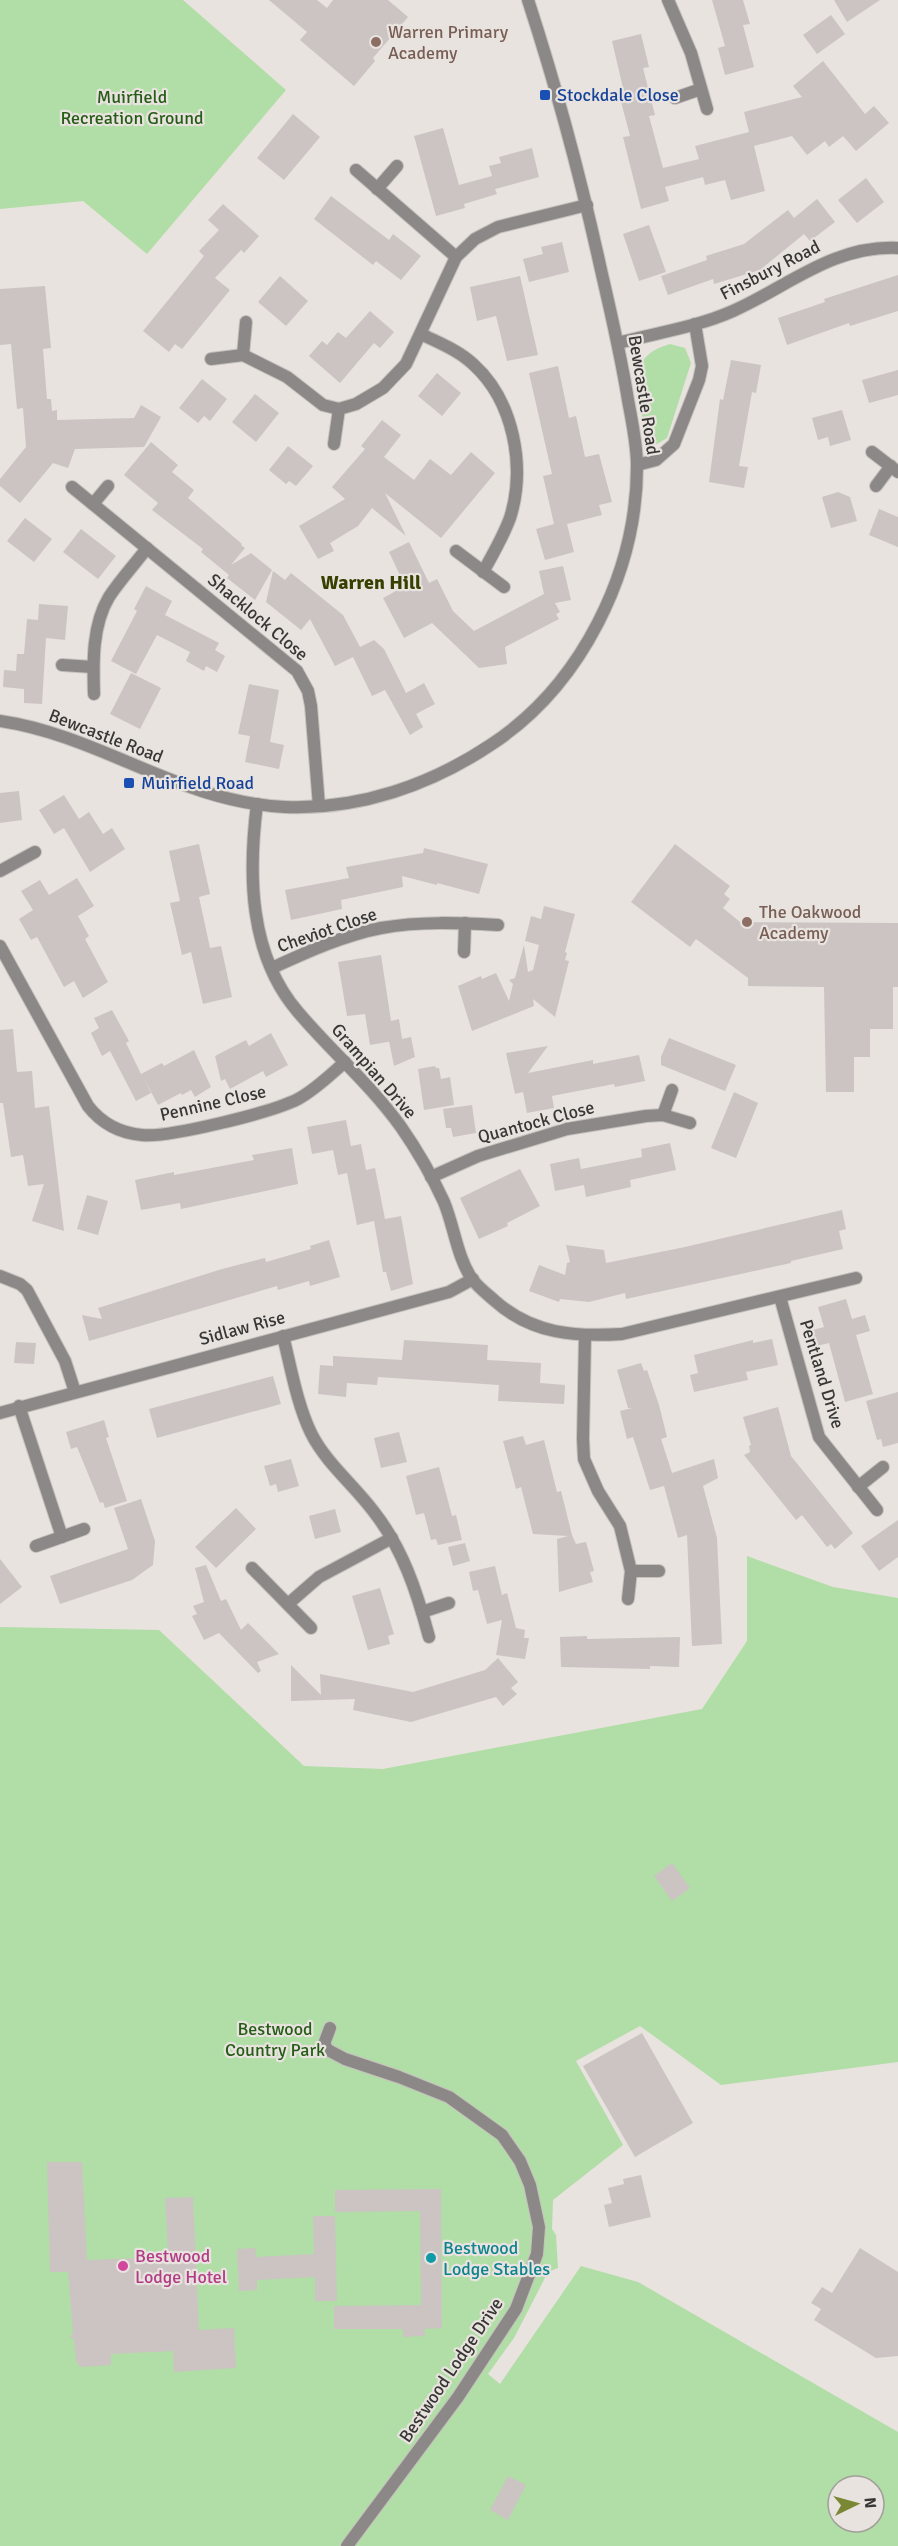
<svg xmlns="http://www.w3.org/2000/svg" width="898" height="2546" font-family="Signika,sans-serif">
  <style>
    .green { fill: #b1dda6; fill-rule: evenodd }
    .building { fill: #cbc4c3 }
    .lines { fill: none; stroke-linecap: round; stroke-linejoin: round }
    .minor-casing { stroke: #c5c1bd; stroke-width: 14 }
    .tertiary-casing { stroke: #c5c1bd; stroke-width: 14 }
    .minor { stroke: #8b8887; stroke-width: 12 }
    .tertiary { stroke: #8b8887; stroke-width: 12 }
    .education-dot { fill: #8d6e63; stroke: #e8e3df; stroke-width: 2 }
    .transit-dot { fill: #1a4fb4; stroke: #e8e3df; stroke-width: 2 }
    .culture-dot { fill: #0f9aa8; stroke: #e8e3df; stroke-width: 2 }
    .hotel-dot { fill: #d1479c; stroke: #e8e3df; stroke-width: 2 }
    .labels { text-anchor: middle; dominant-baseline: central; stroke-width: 4.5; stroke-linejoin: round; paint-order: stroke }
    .education-label { font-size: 18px; fill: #785e54; stroke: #e8e3df; text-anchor: start }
    .transit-label { font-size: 18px; fill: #164399; stroke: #e8e3df; text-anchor: start }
    .park-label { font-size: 18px; fill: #265d16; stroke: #e8e3df }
    .street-label { font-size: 18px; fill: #383735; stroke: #e8e3df }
    .culture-label { font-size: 18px; fill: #0d838f; stroke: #e8e3df; text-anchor: start }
    .hotel-label { font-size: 18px; fill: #b23c85; stroke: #e8e3df; text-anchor: start }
    .neighbourhood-label { font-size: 20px; font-weight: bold; fill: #384001; stroke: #e8e3df }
  </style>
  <rect width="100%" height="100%" fill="#e8e3df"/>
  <g class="green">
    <path d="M0,0H183L286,90L147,254L83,201L0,209Z"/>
    <path d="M670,344L685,348L691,363L667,438L657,444H652C644,433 643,421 641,408C637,376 632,355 670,344Z"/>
    <path d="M747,1556L833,1587L898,1598V2062L721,2085L640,2026L576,2061L623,2145L553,2200L552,2229L556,2235L558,2268L548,2272L514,2338L488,2374L500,2384L581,2266L638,2282L898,2432V2546H0V1627L159,1630L304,1766L383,1769L702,1709L747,1641ZM838,2486H874V2522H838Z"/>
  </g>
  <g class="building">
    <path d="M269,0H317L327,8L333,0H388L408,17L373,58L375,61L354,86L300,40L307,32Z"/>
    <path d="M712,0H743L750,24L743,25L754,67L725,75L718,48L725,46Z"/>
    <path d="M834,0H880L847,22Z"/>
    <path d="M831,15L845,34L817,54L803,35Z"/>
    <path d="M641,34L649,67L643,68L655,115L649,116L663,168L699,159L695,146L749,132L744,112L802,97L793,86L823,61L865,114L874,106L889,123L856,151L843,136L829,147L825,141L807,155L792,136L754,146L765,191L731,200L725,180L705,185L703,177L665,187L669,201L641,209L623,137L630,136L618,90L623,88L612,41Z"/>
    <path d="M293,114L320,137L284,180L257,158Z"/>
    <path d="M443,128L459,185L492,176L489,166L501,163L499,157L532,148L539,177L495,189L497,194L464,204L465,208L436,216L414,136Z"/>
    <path d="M866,178L884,202L857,223L838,200Z"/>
    <path d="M331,196L389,240L393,234L421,256L401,280L376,261L373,265L314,219Z"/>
    <path d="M817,199L835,222L810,241L804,234L760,270L714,284L713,279L668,295L661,276L707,260L706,256L744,244L788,210L794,218Z"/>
    <path d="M223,204L259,236L244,253L241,250L215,278L230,290L182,349L175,344L169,352L143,331L204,256L199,251L219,230L208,220Z"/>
    <path d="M649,225L666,272L639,281L623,234Z"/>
    <path d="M562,242L569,272L529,282L523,259L543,254L541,247Z"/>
    <path d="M898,275V311L850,326L849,323L787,345L778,318L825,302L824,299Z"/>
    <path d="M280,276L308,301L286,326L258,302Z"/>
    <path d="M520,276L538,355L507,361L496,316L477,321L470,287Z"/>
    <path d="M45,286L51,348L43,349L47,399H51L52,411L57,410V420L134,418L141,405L161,417L144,447L75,449L68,468L53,463L20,503L0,486V479L26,447L23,408L17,409L11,344L0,345V289Z"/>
    <path d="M370,311L394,332L380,348L374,343L340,383L309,356L322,341L327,345L338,332L346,338Z"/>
    <path d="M731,360L761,365L756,393L752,392L739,466L748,467L744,488L709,482L720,399L723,400Z"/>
    <path d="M558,366L569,418L576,416L585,457L599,454L612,502L599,505L602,515L567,524L574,552L545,560L536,529L554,524L543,476L552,474L529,373Z"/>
    <path d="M898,370V395L869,403L862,380Z"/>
    <path d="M437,373L461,393L442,416L418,396Z"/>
    <path d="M202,379L227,399L210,421L204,416L198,423L179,408Z"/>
    <path d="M255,394L279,413L256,442L232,422Z"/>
    <path d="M842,410L851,440L830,446L828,437L818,440L812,418Z"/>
    <path d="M382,420L401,435L384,457L414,480L430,459L451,475L471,452L495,473L441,538L385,493L406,536L372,508L358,526L330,543L334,551L318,559L299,526L345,499L332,487L365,449L361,446Z"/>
    <path d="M151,442L178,465L172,472L194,490L188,498L242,544L241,545L245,548L231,565L251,553L272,570L255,600L227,578L229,575L201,552L203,549L152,510L158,503L124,475Z"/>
    <path d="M288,446L313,466L296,486L289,481L286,484L269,470Z"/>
    <path d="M838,492L850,497L857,521L831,528L822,497Z"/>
    <path d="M879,509L898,517V547L869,535Z"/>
    <path d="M25,518L52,539L34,562L7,541Z"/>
    <path d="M81,529L116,556L98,579L63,552Z"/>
    <path d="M409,542L429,583L437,579L453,611L474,631L544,594L539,571L563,566L571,600L555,603L560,612L556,614L559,619L505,647L507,664L479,668L432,623L404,638L383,598L405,586L389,552Z"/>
    <path d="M273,571L285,580L291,573L343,615L360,647L374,640L384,649L406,693L424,683L435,704L416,714L423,727L410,735L385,690L372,696L353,657L335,666L310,619L301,630L266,602Z"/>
    <path d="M146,586L172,601L165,615L219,643L215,650L225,656L217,672L206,666L204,671L186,661L190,652L157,635L136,674L111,661L137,611L134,609Z"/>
    <path d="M39,604L68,606L65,640L46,638L42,704L24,703V689L3,687L4,670L16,671L17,654H24L27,619L38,620Z"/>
    <path d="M131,673L161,688L140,729L110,714Z"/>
    <path d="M249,684L279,690L270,742L284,745L279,769L245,762L250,736L238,734Z"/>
    <path d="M19,791L22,820L0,823V793Z"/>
    <path d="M64,795L79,819L89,812L103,834L112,828L125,849L90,872L64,828L54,834L39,810Z"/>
    <path d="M199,844L210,894L199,897L210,948L221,946L232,997L203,1004L191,952L182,955L170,903L180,901L169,851Z"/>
    <path d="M675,844L730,886L724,894L730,899L723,908L740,922L898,923V987H893V1029H870V1057H854V1092H826L824,987L748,986V978L696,939L690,947L631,902Z"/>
    <path d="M424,848L488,864L479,894L437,883V885L402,876L403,887L341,900L342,909L291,920L285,890L349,878L346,867L423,853Z"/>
    <path d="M77,878L94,906L78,916L89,936L85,939L108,982L83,998L74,981L64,987L37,937L31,940L19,919L33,910L21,891L40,880L49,895Z"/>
    <path d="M544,906L575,914L565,952L567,953L565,960L569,961L555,1017L533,999L534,1006L472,1031L458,986L481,976L482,979L496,973L509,1001L513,984L509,980L515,978L524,945L528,972L533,970L539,945L525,941L531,916L541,919Z"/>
    <path d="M381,955L391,1021L399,1019L402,1039L411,1037L415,1057L394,1066L389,1041L399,1040L370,1045L365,1014L347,1016L338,962Z"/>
    <path d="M112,1010L129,1041L126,1043L141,1074L162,1063L164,1066L194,1050L211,1087L195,1097L191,1090L182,1095L181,1093L158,1105L143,1077L151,1093L136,1101L110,1051L102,1056L91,1033L99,1028L94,1018Z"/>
    <path d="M13,1029L17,1072L32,1071L35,1108L49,1106L64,1231L32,1221L44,1184L28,1186L23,1155L11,1157L3,1103H0V1030Z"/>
    <path d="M271,1033L288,1065L266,1077L263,1071L230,1089L225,1079L221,1081L215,1056L246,1040L249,1046Z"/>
    <path d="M669,1038L736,1065L725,1091L661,1065V1057Z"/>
    <path d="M548,1046L528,1073L593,1060V1064L639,1055L645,1081L615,1087L614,1084L552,1096L554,1108L527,1113L523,1092L515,1094L506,1053Z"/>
    <path d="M435,1066L436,1068H439L441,1079L450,1077L454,1105L424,1110L418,1069Z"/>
    <path d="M734,1092L758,1103L736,1158L711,1148Z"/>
    <path d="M472,1105L476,1133L453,1137L451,1128H446L443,1109Z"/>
    <path d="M346,1120L351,1146L361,1144L366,1170L375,1168L385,1219L401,1216L413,1284L391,1291L386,1272H383L374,1221L357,1225L347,1173L338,1175L333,1150L312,1154L307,1127Z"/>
    <path d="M670,1143L676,1170L630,1180L631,1187L586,1197L584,1185L555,1191L550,1164L579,1158L581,1169L642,1157L641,1149Z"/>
    <path d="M292,1148L298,1184L181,1209L180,1203L141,1210L135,1180L174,1172V1175L254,1160L252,1155Z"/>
    <path d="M520,1169L540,1206L507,1223L508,1226L479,1239L460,1198Z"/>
    <path d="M87,1195L108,1201L98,1235L77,1229Z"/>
    <path d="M842,1210L846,1229L839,1231L843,1249L791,1261V1263L626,1299L625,1293L589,1302L560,1299L559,1302L529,1291L539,1265L565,1275L567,1263L570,1262L566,1245L604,1250L606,1263L685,1247Z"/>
    <path d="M329,1240L340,1277L310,1286L309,1281L278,1290L277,1286L89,1341L82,1315L102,1319L98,1308L222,1269L265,1258L266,1262L311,1249L310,1246Z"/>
    <path d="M846,1299L852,1319L865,1315L870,1331L856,1335L873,1394L845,1402L829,1343L813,1347L809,1331L824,1327L818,1307Z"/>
    <path d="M772,1339L778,1365L746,1372L748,1380L694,1392L690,1375L698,1373L694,1355L753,1340V1343Z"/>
    <path d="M404,1340L488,1345L487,1360L541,1363L540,1383L565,1385L564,1404L498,1401L499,1385L378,1377L377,1385L347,1383L346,1397L318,1394L320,1365L333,1366V1356L402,1360Z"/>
    <path d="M16,1342L36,1343L34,1364L14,1363Z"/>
    <path d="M641,1363L644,1371L647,1370L659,1405L667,1437L661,1439L672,1473L714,1459L718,1478L703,1486L717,1538L722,1644L692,1646L687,1535L678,1538L664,1486L650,1490L633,1437L627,1439L620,1411L632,1408H628L617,1370Z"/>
    <path d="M273,1376L281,1404L157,1438L149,1409Z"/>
    <path d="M898,1392V1443L883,1447L881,1439L877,1440L866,1401Z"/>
    <path d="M778,1407L791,1456L853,1533L835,1549L831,1544L827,1547L802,1515L796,1520L744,1455L750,1452L749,1446L751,1445L743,1417Z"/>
    <path d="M104,1420L109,1437L106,1438L127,1501L105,1508L103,1502L100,1503L77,1447L71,1449L66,1432Z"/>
    <path d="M399,1432L407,1462L381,1468L374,1438Z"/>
    <path d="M523,1436L526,1445L544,1440L557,1492L561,1491L572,1535L576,1544L586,1542L594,1571L590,1572L593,1582L559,1592L557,1539L568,1536L533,1534L521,1487L516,1489L503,1441Z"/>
    <path d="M291,1459L299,1486L278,1492L276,1484L270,1486L264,1466Z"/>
    <path d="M439,1467L452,1516L456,1515L462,1540L438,1545L436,1539L431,1540L424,1513L416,1515L406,1476Z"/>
    <path d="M141,1499L155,1541L153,1565L132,1580L60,1604L50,1576L128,1549L114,1508Z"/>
    <path d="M236,1508L256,1529L216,1568L195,1547Z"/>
    <path d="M335,1509L341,1532L315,1539L309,1516Z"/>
    <path d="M898,1520V1557L879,1571L861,1546Z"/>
    <path d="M465,1543L470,1561L453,1566L448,1547Z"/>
    <path d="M0,1559L22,1587L0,1604Z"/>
    <path d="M206,1565L221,1601L226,1599L241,1630L248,1623L279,1654L257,1662L261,1671L258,1673L219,1633L204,1640L192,1616L197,1614L193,1606L204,1602L195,1568Z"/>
    <path d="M495,1566L502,1595L507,1593L516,1628L525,1630L524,1638H529L525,1659L496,1655L502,1620L487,1624L478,1590L473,1591L469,1572Z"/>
    <path d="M380,1588L394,1634L388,1636L390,1644L368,1650L352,1596Z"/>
    <path d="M587,1636V1639L680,1637L679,1667L650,1666V1669L561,1667L560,1637Z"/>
    <path d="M498,1658L518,1682L511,1688L517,1694L503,1706L496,1697L411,1722L353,1710L355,1699L291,1701V1665L321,1695L320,1674L413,1692L485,1670Z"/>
    <path d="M672,1863L690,1888L672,1901L654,1876Z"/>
    <path d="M642,2033L693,2123L635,2157L583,2066Z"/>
    <path d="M47,2162H82L87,2260L162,2257V2252L168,2251L165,2198L193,2197L199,2330L234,2328L236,2368L174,2372L173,2351L111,2354V2365L80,2367L76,2361L74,2339L70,2337L73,2332L68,2272H50Z"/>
    <path d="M641,2175L651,2217L609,2227L604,2205L612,2203L608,2188L624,2184L623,2179Z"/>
    <path d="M441,2189L442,2328L424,2329L425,2336L403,2337V2329H334V2306L421,2305L420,2211L335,2212V2190Z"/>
    <path d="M313,2216H335L337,2301H315V2277L257,2280V2290L239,2291L237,2249L255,2248L256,2257L314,2254Z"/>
    <path d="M860,2248L898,2272V2356L876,2358L814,2320L821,2309L811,2303L822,2287L832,2293Z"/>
    <path d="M508,2476L526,2485L508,2520L490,2510Z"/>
  </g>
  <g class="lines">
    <g class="minor-casing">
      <g id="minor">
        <path d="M668,0L691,53L707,109"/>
        <path d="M675,98L701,89"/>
        <path d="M356,170L456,257"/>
        <path d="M377,189L397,166"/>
        <path d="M421,334C439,343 458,350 473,364C514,401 526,467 510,518C503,537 493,554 483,572"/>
        <path d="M618,343C656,333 697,327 733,311C789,286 833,245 898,248"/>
        <path d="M243,355L287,377L323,405L339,409L356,404L383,388L406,364L456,257L475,239L498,227L587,205"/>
        <path d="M211,359L243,355L246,322"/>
        <path d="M334,444L339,409"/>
        <path d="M872,452L898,472"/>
        <path d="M637,465L656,460L674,444L699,380L702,366L695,324"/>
        <path d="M876,486L891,466"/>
        <path d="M72,487L297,671L308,691L311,706L319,806"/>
        <path d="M93,504L108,486"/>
        <path d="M456,551L504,587"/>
        <path d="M62,665L93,667"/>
        <path d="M94,694C93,663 92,625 109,597C120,580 135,564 147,548"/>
        <path d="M257,804C248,875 249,955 298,1012C331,1051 371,1085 401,1127C417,1150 432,1176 444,1202C454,1226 457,1257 472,1279C478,1287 487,1294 495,1301C532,1334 575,1337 622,1334L856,1278"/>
        <path d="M0,871L35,852"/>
        <path d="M0,946L88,1106C102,1124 119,1133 142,1135C169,1138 273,1112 298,1099C315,1090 330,1075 345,1062"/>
        <path d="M464,952L465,923"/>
        <path d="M272,968C307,952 344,935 381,928C420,921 459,923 498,925"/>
        <path d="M663,1115L672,1090"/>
        <path d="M431,1177L478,1156L567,1129L646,1116L663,1115L690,1123"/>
        <path d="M0,1276L20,1284L27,1290L65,1361L75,1392"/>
        <path d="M780,1297L819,1437L877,1510"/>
        <path d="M283,1336C291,1368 297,1404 311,1433C326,1463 354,1485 374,1512C403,1549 417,1592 429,1637"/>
        <path d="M585,1336L583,1439L584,1459L598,1491L620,1526L631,1571L628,1599"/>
        <path d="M19,1406L62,1537"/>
        <path d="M0,1413L449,1292L473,1279"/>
        <path d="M858,1487L883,1467"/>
        <path d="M36,1546L84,1529"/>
        <path d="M252,1568L311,1628"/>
        <path d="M631,1571H659"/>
        <path d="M288,1604L319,1577L392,1538"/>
        <path d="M422,1612L449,1603"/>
        <path d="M330,2028L324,2044L328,2050L345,2059L399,2077L449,2097L502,2135L520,2161L530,2185L539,2227L537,2254L516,2309L458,2397L347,2546"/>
      </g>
    </g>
    <g class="tertiary-casing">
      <path id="tertiary" d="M0,721C102,736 179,802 285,807C359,810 431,785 492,744C581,685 637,573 637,466C637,444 632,422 628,400C621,356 611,313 601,270C581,179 557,89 528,0"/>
    </g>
    <use href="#minor" class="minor"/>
    <use href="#tertiary" class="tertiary"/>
  </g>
  <g class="education-dot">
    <circle cx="376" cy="42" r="6"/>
    <circle cx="747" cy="922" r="6"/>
  </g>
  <g class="transit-dot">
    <rect x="539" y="89" width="12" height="12" rx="3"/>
    <rect x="123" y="777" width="12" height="12" rx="3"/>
  </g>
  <circle class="culture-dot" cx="431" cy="2258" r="6"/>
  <circle class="hotel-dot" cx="123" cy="2266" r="6"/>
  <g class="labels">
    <g class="education-label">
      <text x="388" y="32">Warren Primary<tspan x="388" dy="21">Academy</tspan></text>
      <text x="759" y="912">The Oakwood<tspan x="759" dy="21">Academy</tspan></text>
    </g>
    <g class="transit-label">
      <text x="557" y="95">Stockdale Close</text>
      <text x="141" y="783">Muirfield Road</text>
    </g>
    <g class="park-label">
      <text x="132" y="97">Muirfield<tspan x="132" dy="21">Recreation Ground</tspan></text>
      <text x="275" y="2029">Bestwood<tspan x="275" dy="21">Country Park</tspan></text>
    </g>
    <g class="street-label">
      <text transform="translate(770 270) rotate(-27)">Finsbury Road</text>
      <text transform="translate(644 395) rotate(81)">Bewcastle Road</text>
      <text transform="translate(258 617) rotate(40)">Shacklock Close</text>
      <text transform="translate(106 736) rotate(21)">Bewcastle Road</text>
      <text transform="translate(327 930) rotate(-19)">Cheviot Close</text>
      <text transform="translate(374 1071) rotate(49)">Grampian Drive</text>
      <text transform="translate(213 1103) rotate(-13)">Pennine Close</text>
      <text transform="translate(536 1122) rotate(-15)">Quantock Close</text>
      <text transform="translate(242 1328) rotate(-15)">Sidlaw Rise</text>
      <text transform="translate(822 1374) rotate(73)">Pentland Drive</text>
      <text transform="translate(451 2370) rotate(-56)">Bestwood Lodge Drive</text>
    </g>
    <g class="culture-label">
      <text x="443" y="2248">Bestwood<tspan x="443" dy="21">Lodge Stables</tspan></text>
    </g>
    <g class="hotel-label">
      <text x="135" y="2256">Bestwood<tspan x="135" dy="21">Lodge Hotel</tspan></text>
    </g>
    <g class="neighbourhood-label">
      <text x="371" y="582">Warren Hill</text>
    </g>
  </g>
  <g transform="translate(856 2504) rotate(85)"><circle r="28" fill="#e8e3df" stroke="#a29e9b" stroke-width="1.5"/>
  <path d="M0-4.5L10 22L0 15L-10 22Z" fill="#7a8735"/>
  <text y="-9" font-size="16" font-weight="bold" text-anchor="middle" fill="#383735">N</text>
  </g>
</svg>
